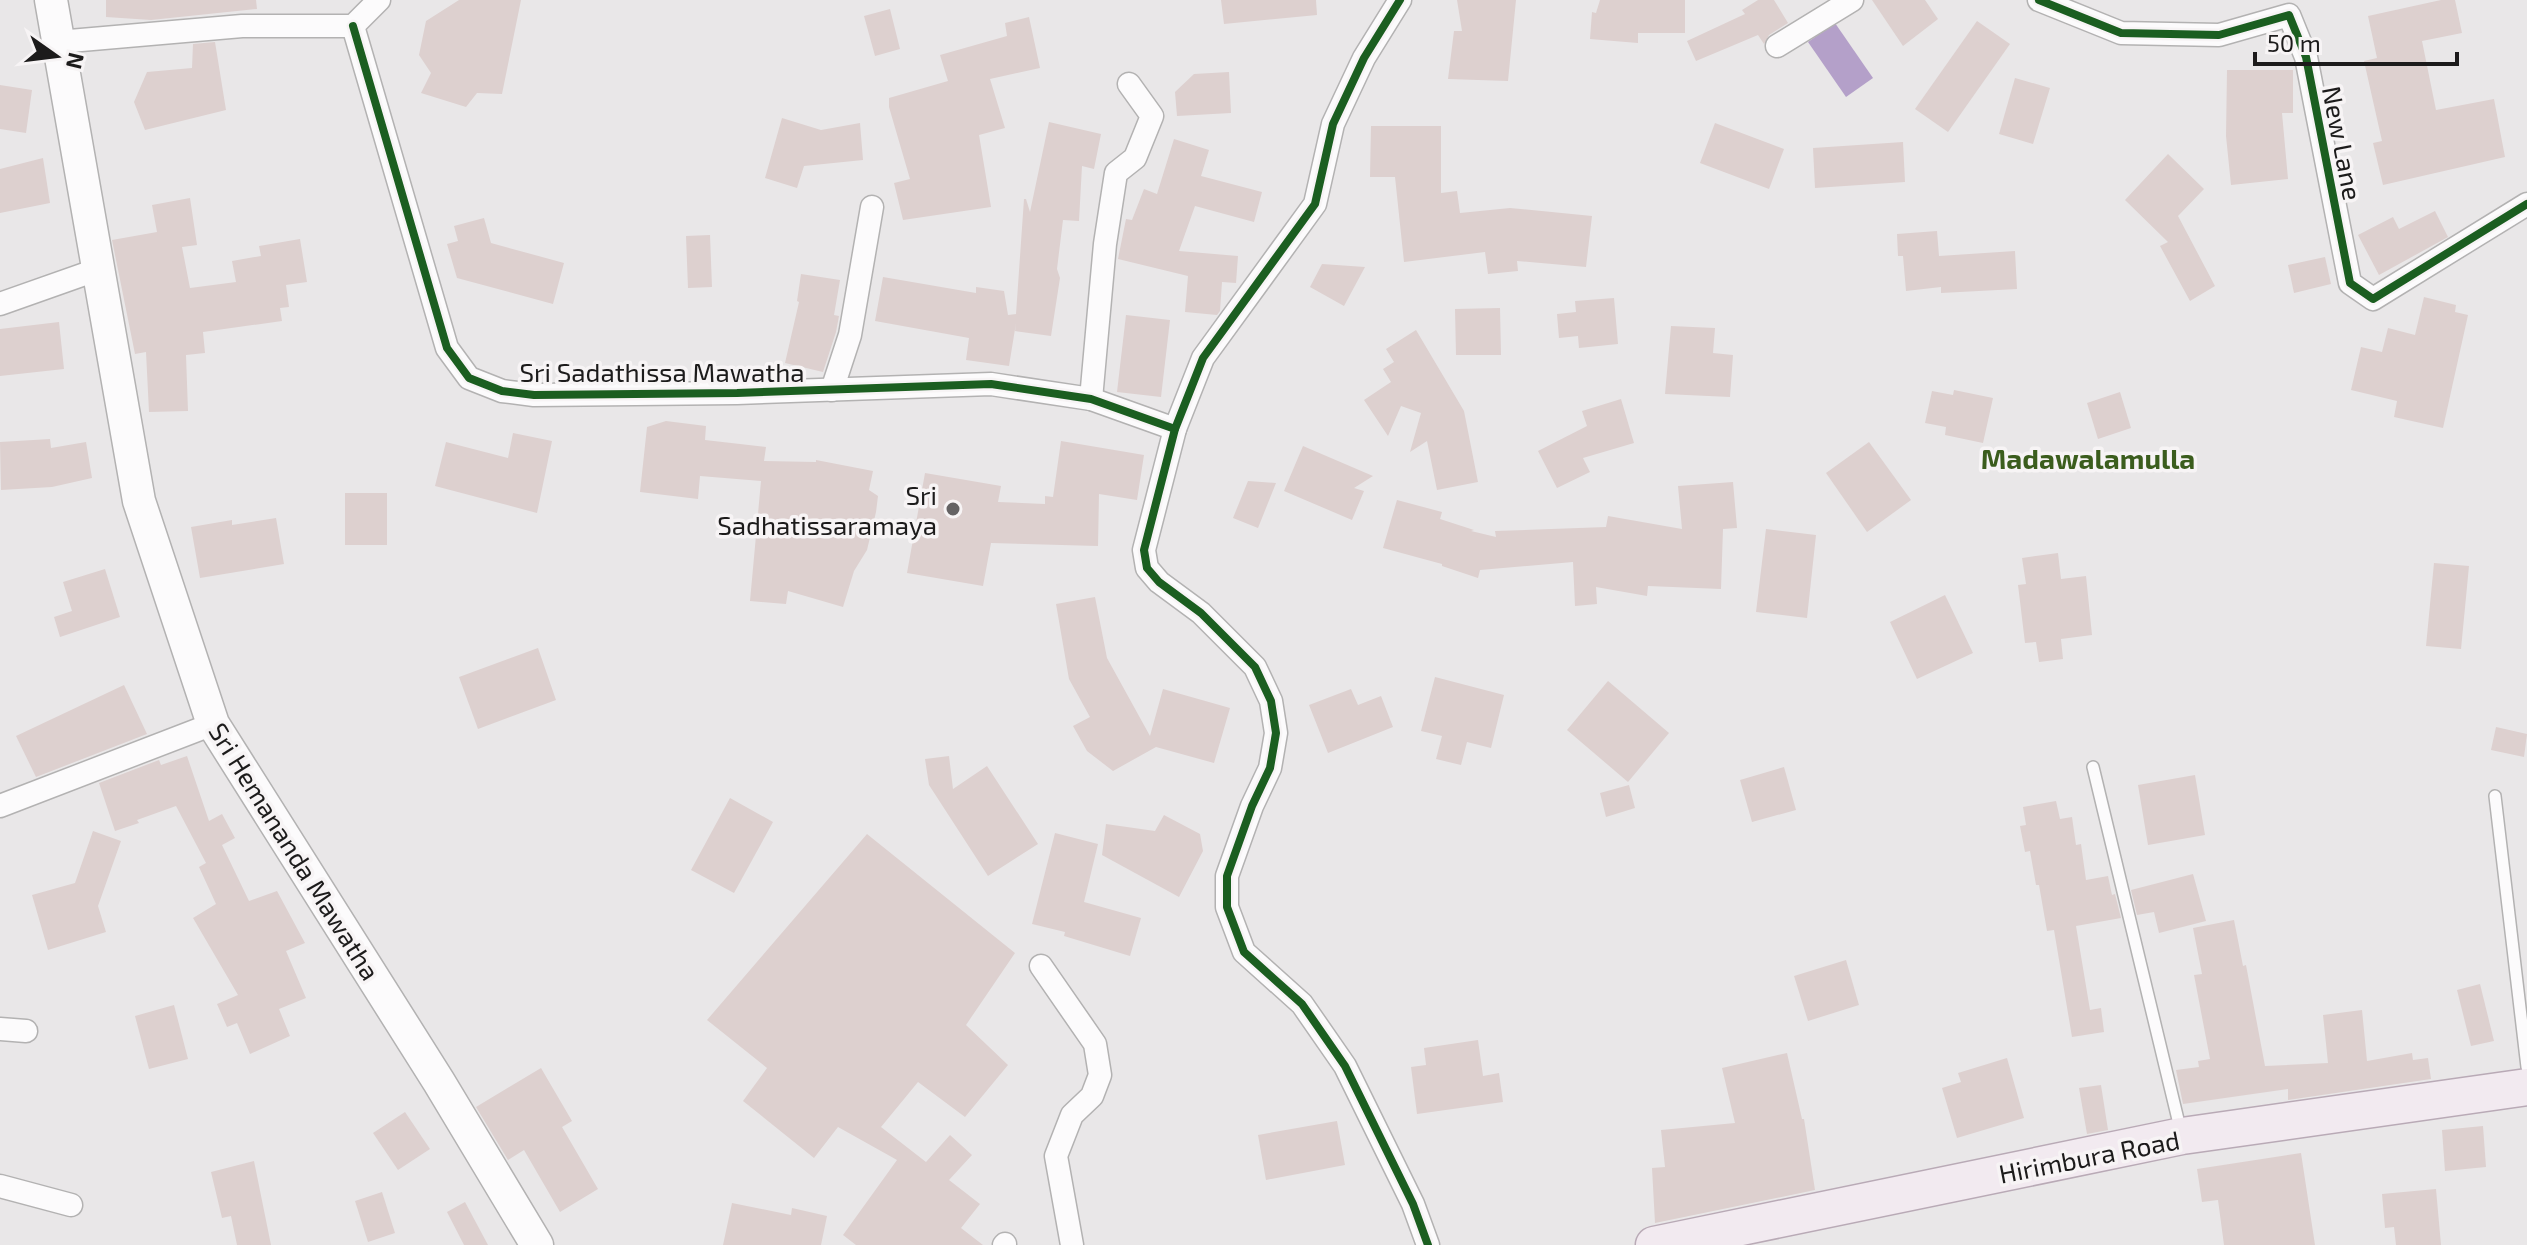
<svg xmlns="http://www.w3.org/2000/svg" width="2527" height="1245" font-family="'Exo 2',sans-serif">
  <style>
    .water { fill: #b4a0c9 }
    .building { fill: #ddd0cf }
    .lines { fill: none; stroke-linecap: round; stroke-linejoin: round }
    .lane-casing { stroke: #b3b2b2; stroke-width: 14 }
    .street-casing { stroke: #b3b2b2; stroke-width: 25 }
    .secondary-casing { stroke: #b3b2b2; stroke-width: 35 }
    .primary-casing { stroke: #b9aab6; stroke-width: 39 }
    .lane { stroke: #fcfbfc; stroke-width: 11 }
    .street { stroke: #fcfbfc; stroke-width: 22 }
    .secondary { stroke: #fcfbfc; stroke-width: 32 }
    .primary { stroke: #f2eaf0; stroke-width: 36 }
    .cycleway-casing { stroke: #f7f4f5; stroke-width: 13 }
    .cycleway { stroke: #1b5e20; stroke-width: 8 }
    .poi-dot { fill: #646263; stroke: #f7f4f5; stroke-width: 3 }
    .labels { text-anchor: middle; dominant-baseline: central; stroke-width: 7; stroke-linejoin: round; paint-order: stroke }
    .street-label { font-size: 26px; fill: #1c1b1b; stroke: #f7f4f5 }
    .poi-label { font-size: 26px; fill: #1c1b1b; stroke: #f7f4f5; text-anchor: end }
    .neighbourhood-label { font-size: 28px; font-weight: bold; fill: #3b5d1d; stroke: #f7f4f5 }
  </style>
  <rect width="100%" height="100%" fill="#e9e7e8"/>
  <path class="water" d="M1835,23L1873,78L1846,97L1808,42Z"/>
  <g class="building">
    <path d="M106,0H256L257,9L151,20L106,17Z"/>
    <path d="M459,0H521L502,94L477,93L466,107L421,93L431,73L419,55L426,21Z"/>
    <path d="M1221,0H1316L1317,15L1224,24Z"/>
    <path d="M1457,0H1516L1508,81L1448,79L1454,31H1462Z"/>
    <path d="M1600,0H1685V33H1638V43L1590,39L1592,12L1596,13Z"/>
    <path d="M1758,0H1774L1788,23L1769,35L1764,44L1758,35L1696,61L1687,41L1745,14L1742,10Z"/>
    <path d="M1872,0H1925L1938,19L1903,46Z"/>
    <path d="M2441,0H2455L2462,33L2422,41L2436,110L2494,99L2505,157L2383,185L2373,143L2382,141L2364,61L2377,58L2368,16Z"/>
    <path d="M890,9L900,49L875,56L864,16Z"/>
    <path d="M1029,17L1040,68L990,79L1005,128L979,135L991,207L903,220L894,183L910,179L889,107V98L948,81L940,55L1007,36L1005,23Z"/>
    <path d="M1977,21L2010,44L1948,132L1915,109Z"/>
    <path d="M215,42L226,110L145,130L134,102L147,72L192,68L193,44Z"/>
    <path d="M2227,70H2293V113H2282L2288,179L2231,185L2226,136Z"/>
    <path d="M1229,72L1231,113L1177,116L1175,92L1194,74Z"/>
    <path d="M2015,78L2050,88L2033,144L1999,134Z"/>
    <path d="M0,85L32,90L26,133L0,129Z"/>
    <path d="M782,118L821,130L860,123L863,160L804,166L797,188L765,178Z"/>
    <path d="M1049,122L1101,134L1094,169L1082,166L1079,221L1063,220L1057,269L1060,278L1051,336L1015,331L1016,323L1009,366L966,360L969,338L875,321L883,277L976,293V287L1004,291L1008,315L1016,314L1024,199H1026L1030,212Z"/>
    <path d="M1715,123L1784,149L1769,189L1700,163Z"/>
    <path d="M1371,126H1441V193L1457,191L1460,213L1510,208L1592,216L1586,267L1517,261L1518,271L1488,274L1485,252L1404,262L1395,177H1370Z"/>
    <path d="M1174,139L1209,150L1201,176L1262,192L1254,222L1195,206L1179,251L1238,256L1236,283L1222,282L1220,311L1217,315L1185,312L1188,276L1118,259L1126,219L1132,220L1144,189L1157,194Z"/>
    <path d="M1903,142L1905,182L1815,188L1813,148Z"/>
    <path d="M2168,154L2204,189L2178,216L2215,286L2190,301L2160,246L2168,242L2125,200Z"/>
    <path d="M43,158L50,203L0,213V169Z"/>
    <path d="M190,198L197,245L182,247L190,288L236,282L232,261L261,256L259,246L300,239L307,282L286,285L289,307L280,308L282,321L203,332L205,353L186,355L188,411L149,412L146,352L135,354L112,240L157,232L152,205Z"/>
    <path d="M2435,211L2448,237L2379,275L2358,235L2393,217L2399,229Z"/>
    <path d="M484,218L491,243L564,263L553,304L457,278L447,244L458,241L454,226Z"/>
    <path d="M1937,231L1939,256L2015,251L2017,289L1941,293V287L1906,291L1903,256H1898L1897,234Z"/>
    <path d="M710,235L712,287L688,288L686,236Z"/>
    <path d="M2325,257L2331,284L2294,293L2288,265Z"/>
    <path d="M1322,264L1365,267L1344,306L1310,287Z"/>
    <path d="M801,274L840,280L834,315L839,316L836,332L823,372L785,363L799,302L797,301Z"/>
    <path d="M2424,297L2456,305L2455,312L2468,315L2443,428L2394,417L2397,401L2351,390L2361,347L2382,352L2388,328L2415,335Z"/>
    <path d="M1614,298L1618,344L1579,348L1578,336L1559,338L1557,314L1576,312L1575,301Z"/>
    <path d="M1500,308L1501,355H1456L1455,309Z"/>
    <path d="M1126,315L1170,320L1161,397L1117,392Z"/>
    <path d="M59,322L64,369L0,376V329Z"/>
    <path d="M1671,326L1715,328L1713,353L1733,355L1730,397L1665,394Z"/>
    <path d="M1416,330L1464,411L1478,482L1437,490L1427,441L1410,452L1421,413L1401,406L1388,436L1364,400L1391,382L1383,369L1394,362L1386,349Z"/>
    <path d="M1954,390L1993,398L1983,443L1945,435L1946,427L1925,423L1932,391L1953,395Z"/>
    <path d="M2120,392L2131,428L2098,439L2087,403Z"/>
    <path d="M1621,399L1634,443L1583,458L1590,472L1557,488L1538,451L1587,426L1582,411Z"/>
    <path d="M666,421L706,426L705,440L766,447L764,461L816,462V460L873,471L869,490L878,496L876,512L867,550L854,571L843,607L788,591L786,604L750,601L761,481L700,476L698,499L640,492L647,427Z"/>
    <path d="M513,433L552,441L537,513L435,486L446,442L508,458Z"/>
    <path d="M50,439L51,448L86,442L92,478L52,487L1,490L0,442Z"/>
    <path d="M1061,441L1144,455L1137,500L1099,494L1098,546L991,543L983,586L907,573L925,473L1001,486L998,502L1045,504V496L1053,497Z"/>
    <path d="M1869,442L1911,500L1867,532L1826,473Z"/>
    <path d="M1303,446L1373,476L1354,488L1364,491L1352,520L1284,491Z"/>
    <path d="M1248,481L1276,483L1258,528L1233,518Z"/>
    <path d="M1733,482L1737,528L1723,529L1721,589L1648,586L1647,596L1596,587L1597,604L1575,606L1573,562L1480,570L1478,578L1442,566V564L1383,548L1397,500L1442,512L1440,519L1474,530L1471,531L1496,537L1495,531L1606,527L1608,516L1682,529L1678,486Z"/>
    <rect x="345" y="493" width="42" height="52"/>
    <path d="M276,518L284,564L200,578L191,527L232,520V525Z"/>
    <path d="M1766,529L1816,535L1807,618L1756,612Z"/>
    <path d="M2058,553L2061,579L2086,576L2092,635L2061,639L2063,659L2039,662L2036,642L2025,643L2018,585L2026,584L2022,558Z"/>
    <path d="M2434,563L2469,566L2461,649L2426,646Z"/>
    <path d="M105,569L120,617L60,637L54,617L72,611L63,582Z"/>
    <path d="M1945,595L1973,653L1917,679L1890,622Z"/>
    <path d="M1095,597L1107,658L1150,736L1163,689L1230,708L1214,763L1156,747L1113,771L1087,751L1073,726L1090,717L1069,679L1056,604Z"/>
    <path d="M538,648L556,700L478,729L459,677Z"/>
    <path d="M1435,677L1504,695L1491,748L1467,742L1461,765L1436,759L1442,736L1421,731Z"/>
    <path d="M1608,681L1669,733L1628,782L1567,730Z"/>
    <path d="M124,685L147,734L36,777L16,736Z"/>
    <path d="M1351,689L1358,705L1381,696L1393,727L1328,753L1309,705Z"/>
    <path d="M2496,727L2527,734L2524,757L2491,750Z"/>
    <path d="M187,756L209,821L222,814L235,838L222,845L249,901L277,891L305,943L286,951L306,998L279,1009L290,1036L250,1054L237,1023L227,1027L217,1004L238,995L193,918L216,904L199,867L206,863L176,806L137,820L139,823L115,831L99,783L159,760L161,765Z"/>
    <path d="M949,756L953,789L987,766L1038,844L988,876L929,785L925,759Z"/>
    <path d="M1784,767L1796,810L1752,822L1740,780Z"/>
    <path d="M2195,775L2205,835L2148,845L2138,785Z"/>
    <path d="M1629,785L1635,808L1606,817L1600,793Z"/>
    <path d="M730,798L773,822L734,893L691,870Z"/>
    <path d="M2056,801L2060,819L2072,817L2076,845L2081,844L2086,880L2108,876L2112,895L2115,894L2121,918L2076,926L2090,1010L2101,1008L2104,1032L2072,1037L2054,930L2047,931L2039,885H2036L2030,851L2025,852L2020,826L2026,825L2023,807Z"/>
    <path d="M1164,815L1200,834L1203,851L1179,897L1102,855L1106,824L1155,831Z"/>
    <path d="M93,831L121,841L98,906L106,932L48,950L32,895L75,883Z"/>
    <path d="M1055,833L1098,844L1084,902L1141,918L1130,956L1064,936L1065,932L1032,924Z"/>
    <path d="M867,834L1015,953L966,1025L1008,1065L965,1117L918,1082L881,1127L926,1162L950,1135L972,1155L949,1180L980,1204L961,1228L983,1245H856L843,1235L897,1160L838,1127L814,1158L743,1101L767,1068L707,1020Z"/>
    <path d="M2193,874L2206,921L2159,933L2154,912L2137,915L2131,890Z"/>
    <path d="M2234,920L2243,966L2246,965L2265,1066L2328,1063L2323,1015L2362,1010L2367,1061L2412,1053L2413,1060L2428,1058L2431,1079L2288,1100V1089L2183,1104L2176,1070L2199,1067L2198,1061L2210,1059L2194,975L2202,974L2193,928Z"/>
    <path d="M1846,960L1859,1005L1808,1021L1794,976Z"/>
    <path d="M2480,984L2494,1041L2471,1046L2457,990Z"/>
    <path d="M174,1005L188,1059L149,1069L135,1016Z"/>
    <path d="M1478,1040L1483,1076L1499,1073L1503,1102L1417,1114L1411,1067L1426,1065L1424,1048Z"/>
    <path d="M1787,1053L1802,1119H1804L1815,1190L1655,1223L1652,1168L1665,1167L1661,1130L1735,1123L1722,1068Z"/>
    <path d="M2007,1058L2024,1118L1957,1138L1942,1088L1961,1082L1958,1073Z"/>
    <path d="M541,1068L572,1121L562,1127L598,1189L560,1212L524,1150L508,1160L476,1107Z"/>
    <path d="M2101,1085L2108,1130L2087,1134L2079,1088Z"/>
    <path d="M405,1112L430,1149L398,1170L373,1133Z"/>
    <path d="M1337,1121L1345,1165L1266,1180L1258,1135Z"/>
    <path d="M2483,1126L2486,1167L2445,1171L2442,1130Z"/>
    <path d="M2301,1153L2315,1245H2224L2218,1200L2202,1202L2197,1169Z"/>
    <path d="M254,1161L271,1245H237L231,1216L222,1218L211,1172Z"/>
    <path d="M2436,1189L2441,1245H2396L2394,1227L2385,1228L2382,1194Z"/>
    <path d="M382,1192L395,1233L368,1242L355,1201Z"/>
    <path d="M465,1202L488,1245H464L447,1212Z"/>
    <path d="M732,1203L791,1215L792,1208L827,1216L821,1245H723Z"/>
  </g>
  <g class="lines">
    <g class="lane-casing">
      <g id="lane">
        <path d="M2093,767L2181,1132"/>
        <path d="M2495,796L2527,1067"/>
      </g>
    </g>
    <g class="street-casing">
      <g id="street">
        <path d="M1400,0L1364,58L1333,124L1315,204L1203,358L1175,429L1144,550L1147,568L1159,582L1201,613L1255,667L1271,701L1276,733L1270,768L1252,806L1227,876V907L1244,952L1302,1004L1345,1066L1413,1204L1428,1245"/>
        <path d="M2039,0L2121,33L2219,35L2289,15L2306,57L2350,283L2373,299L2527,204"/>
        <path d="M353,26L447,348L469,378L502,391L534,395L737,393L991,384L1091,399L1175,429"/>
        <path d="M58,42L242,26H353L379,0"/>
        <path d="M1777,46L1852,0"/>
        <path d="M0,304L99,269"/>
        <path d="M832,390L850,335L872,207"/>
        <path d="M1091,399L1105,244L1116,173L1135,158L1152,116L1129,84"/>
        <path d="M0,806L213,724"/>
        <path d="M1041,966L1095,1044L1100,1075L1092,1096L1072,1115L1056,1156L1072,1245"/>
        <path d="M0,1029L26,1031"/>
        <path d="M0,1186L71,1205"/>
        <path d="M1004,1245L1005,1244"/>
      </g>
    </g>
    <g class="secondary-casing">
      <path id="secondary" d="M51,0L139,501L213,724L439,1082L537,1245"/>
    </g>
    <g class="primary-casing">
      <path id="primary" d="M1654,1245L2182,1136L2527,1087"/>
    </g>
    <use href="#lane" class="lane"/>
    <use href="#street" class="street"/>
    <use href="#secondary" class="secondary"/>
    <use href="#primary" class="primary"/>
    <g class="cycleway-casing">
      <g id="cycleway">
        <path d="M1400,0L1364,58L1333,124L1315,204L1203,358L1175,429L1144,550L1147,568L1159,582L1201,613L1255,667L1271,701L1276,733L1270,768L1252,806L1227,876V907L1244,952L1302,1004L1345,1066L1413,1204L1428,1245"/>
        <path d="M2039,0L2121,33L2219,35L2289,15L2306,57L2350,283L2373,299L2527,204"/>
        <path d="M353,26L447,348L469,378L502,391L534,395L737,393L991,384L1091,399L1175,429"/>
      </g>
    </g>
    <use href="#cycleway" class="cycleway"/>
  </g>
  <circle class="poi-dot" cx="953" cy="509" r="8"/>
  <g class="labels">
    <g class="street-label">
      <text transform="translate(2343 143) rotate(79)">New Lane</text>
      <text x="662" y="371">Sri Sadathissa Mawatha</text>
      <text transform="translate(295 851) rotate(58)">Sri Hemananda Mawatha</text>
      <text transform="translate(2089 1156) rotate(-11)">Hirimbura Road</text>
    </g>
    <g class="poi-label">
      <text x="937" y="494">Sri<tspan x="937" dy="30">Sadhatissaramaya</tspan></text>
    </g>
    <g class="neighbourhood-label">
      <text x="2088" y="458">Madawalamulla</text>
    </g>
  </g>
  <g transform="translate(56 56) rotate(104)" stroke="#f7f4f5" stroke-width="6" paint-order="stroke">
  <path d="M0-6L14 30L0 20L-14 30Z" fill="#1c1b1b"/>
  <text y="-12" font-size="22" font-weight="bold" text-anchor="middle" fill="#1c1b1b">N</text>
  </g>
  <path d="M2255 52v12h202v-12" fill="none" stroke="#1c1b1b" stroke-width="4"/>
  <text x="2267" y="52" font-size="24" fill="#1c1b1b" stroke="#f7f4f5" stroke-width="6" paint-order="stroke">50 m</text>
</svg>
